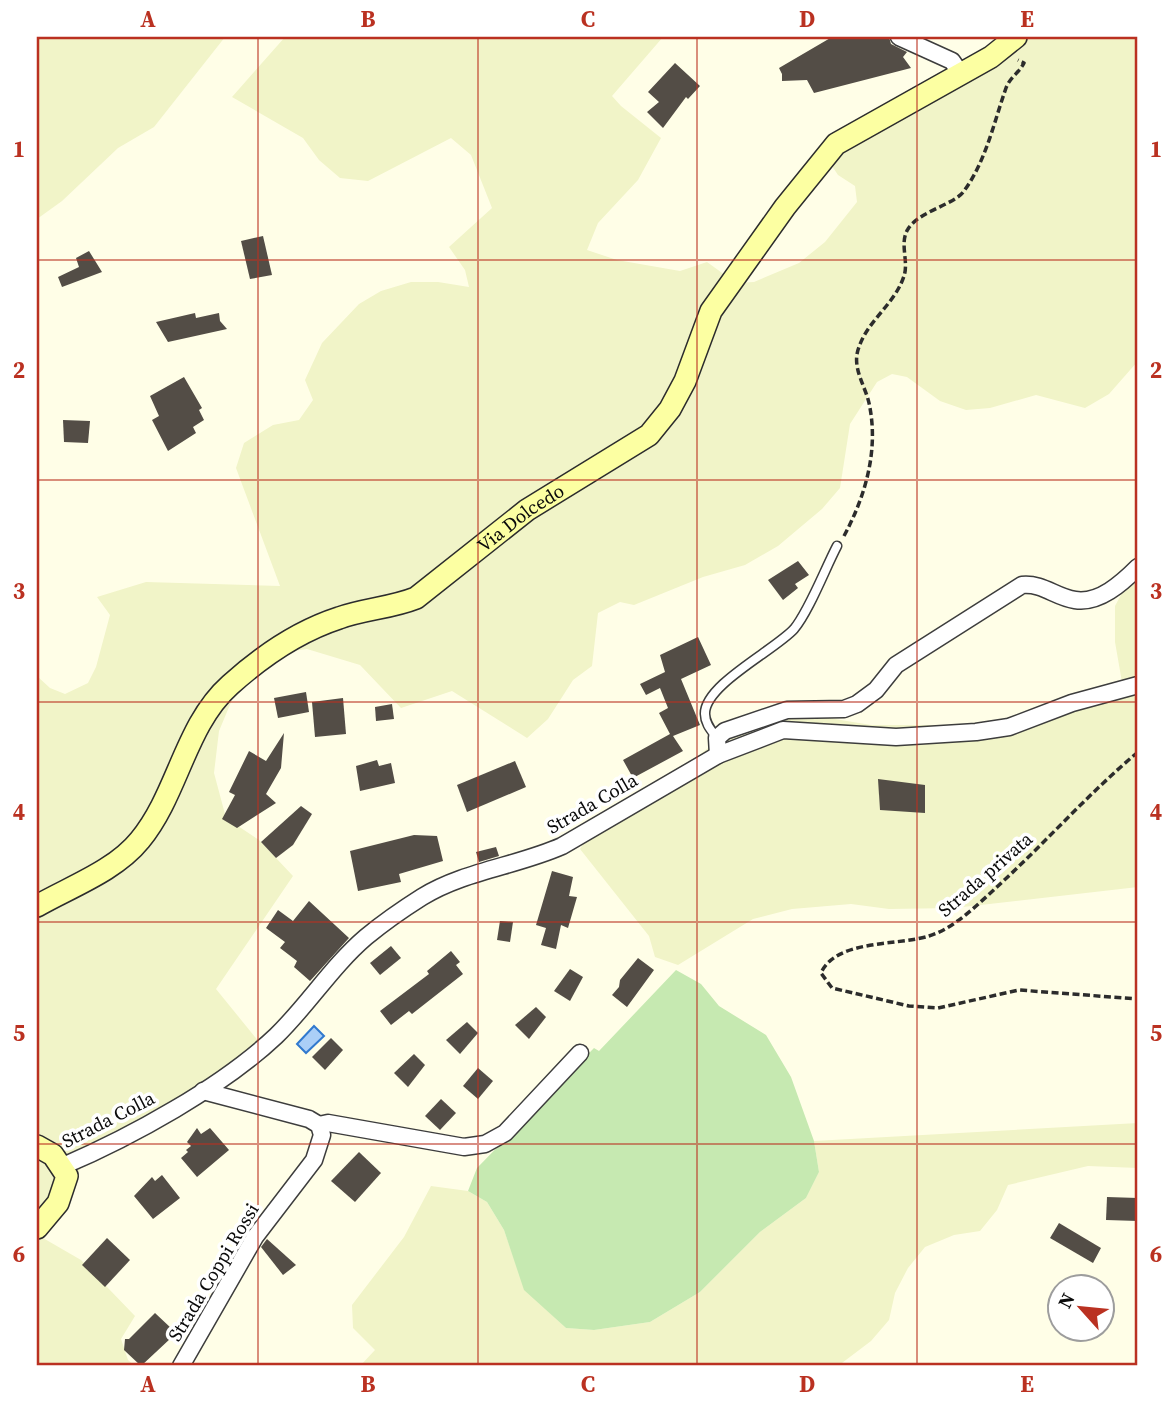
<svg xmlns="http://www.w3.org/2000/svg" width="1175" height="1403" font-family="'Source Serif 4',serif">
  <style>
    .farmland { fill: #f1f4c8 }
    .green { fill: #c6e9b1 }
    .water { fill: #abcff7; stroke: #3179ce; stroke-width: 2 }
    .building { fill: #534d46 }
    .lines { fill: none; stroke-linecap: round; stroke-linejoin: round }
    .lane-casing { stroke: #3d3d3d; stroke-width: 11 }
    .street-casing { stroke: #3d3d3d; stroke-width: 19 }
    .secondary-casing { stroke: #2c2c2c; stroke-width: 24 }
    .path { stroke: #2c2c2c; stroke-width: 3.5; stroke-dasharray: 7 3.5; stroke-linecap: butt }
    .lane { stroke: #fff; stroke-width: 8 }
    .street { stroke: #fff; stroke-width: 16 }
    .secondary { stroke: #fcffa2; stroke-width: 21 }
    .grid { fill: none; stroke: #ba3121; stroke-width: 2; stroke-opacity: 0.55 }
    .labels { text-anchor: middle; dominant-baseline: central; stroke-width: 7; stroke-linejoin: round; paint-order: stroke }
    .street-label { font-size: 19px; fill: #0a0a0a; stroke: #fff }
    .neatline { fill: none; stroke: #ba3121; stroke-width: 2.5 }
    .grid-label { font-size: 23px; text-anchor: middle; font-weight: bold; fill: #ba3121 }
  </style>
  <rect width="100%" height="100%" fill="#fffee7"/>
  <g class="farmland">
    <path d="M37,37H225L154,127L118,148L62,201L37,219Z"/>
    <path d="M285,37H663L612,96L621,106L661,138L638,180L598,223L587,250L617,260L680,271L707,262L736,283L754,282L799,263L825,242L857,202L855,186L838,175L828,160L929,88L989,70L1027,37H1138V361L1109,394L1085,408L1036,395L990,408L966,410L940,401L907,377L892,374L877,382L850,424L840,488L822,509L778,546L745,565L703,577L634,605L620,602L598,613L592,666L573,680L548,719L527,738L452,691L401,708L360,665L307,649L272,654L242,676L219,731L214,773L226,818L259,840L293,876L216,989L268,1053L245,1074L81,1166L73,1192L43,1238L81,1260L135,1316L121,1339L128,1360L135,1366H37V676L50,688L65,694L88,683L96,667L110,615L97,597L146,582L280,586L236,468L244,443L273,425L299,420L313,400L305,380L322,343L359,304L381,291L411,282H438L469,287L465,270L449,247L492,208L471,155L451,138L368,181L340,178L319,160L303,138L232,97Z"/>
    <path d="M1138,563V887L954,908L889,909L851,904L792,909L753,919L678,965L655,957L649,936L580,849L599,819L623,800L661,786L718,740L759,724L811,715L871,725H995L1123,688L1115,642V606Z"/>
    <path d="M1138,1123V1168L1088,1166L1008,1185L997,1210L980,1231L954,1235L925,1247L908,1268L895,1293L889,1320L871,1341L838,1366H360L375,1350L353,1328L352,1305L404,1237L431,1186L468,1191L487,1202L504,1230L525,1290L566,1328L594,1330L650,1322L700,1292L760,1232L806,1198L819,1172L814,1141Z"/>
  </g>
  <path class="green" d="M676,970L701,984L719,1006L766,1035L791,1077L814,1141L819,1172L806,1198L760,1232L700,1292L650,1322L594,1330L566,1328L524,1290L504,1230L487,1202L468,1191L477,1168L594,1048L599,1051Z"/>
  <path class="water" d="M314,1026L324,1036L306,1053L297,1044Z"/>
  <g class="building">
    <path d="M832,37H889L891,44L907,52L903,57L911,68L814,93L807,80L782,81V74L779,68Z"/>
    <path d="M675,63L700,86L688,99L686,97L663,128L647,112L659,102L648,92Z"/>
    <path d="M263,236L272,275L250,279L241,241Z"/>
    <path d="M89,251L102,272L62,287L58,277L79,267L76,258Z"/>
    <path d="M195,313L196,318L219,313L220,321L227,329L168,342L156,322Z"/>
    <path d="M184,377L202,408L199,410L204,420L193,427L196,433L168,451L152,420L159,416L150,396Z"/>
    <path d="M63,420L90,421L88,443L64,442Z"/>
    <path d="M798,561L809,575L795,584L798,588L783,600L768,580Z"/>
    <path d="M698,637L711,665L681,679L700,725L673,736L683,751L633,778L623,760L670,734L659,713L668,708L660,688L646,695L640,684L665,672L660,655Z"/>
    <path d="M306,692L309,712L278,718L274,698Z"/>
    <path d="M343,698L346,734L315,737L312,702Z"/>
    <path d="M392,704L394,719L376,721L375,707Z"/>
    <path d="M284,733L281,768L266,794L276,803L237,828L222,819L235,795L229,792L249,751L266,761Z"/>
    <path d="M377,760L379,766L391,763L395,783L360,791L356,766Z"/>
    <path d="M515,761L526,787L467,812L457,785Z"/>
    <path d="M878,779L925,785V813L880,810Z"/>
    <path d="M301,806L312,814L293,845L276,858L261,842Z"/>
    <path d="M414,835L437,836L443,861L399,874L401,882L358,891L350,851Z"/>
    <path d="M496,847L499,856L479,862L476,852Z"/>
    <path d="M552,871L573,877L569,896L577,897L568,928L561,925L556,949L541,945L546,928L536,925Z"/>
    <path d="M309,901L349,938L310,981L294,967L297,961L280,948L285,942L266,928L278,910L293,921Z"/>
    <path d="M500,921L513,922L510,942L497,940Z"/>
    <path d="M391,946L401,958L380,975L370,963Z"/>
    <path d="M451,951L460,962L456,965L463,974L412,1014L409,1011L391,1025L380,1011L429,974L427,971Z"/>
    <path d="M638,958L654,970L627,1007L612,995L619,987L620,980Z"/>
    <path d="M570,969L583,977L570,1001L554,991Z"/>
    <path d="M536,1007L546,1017L529,1039L515,1025Z"/>
    <path d="M467,1022L478,1033L460,1054L446,1040Z"/>
    <path d="M331,1038L343,1050L325,1070L312,1057Z"/>
    <path d="M414,1054L425,1065L408,1087L394,1073Z"/>
    <path d="M478,1068L493,1081L478,1099L463,1086Z"/>
    <path d="M441,1099L456,1113L440,1130L425,1116Z"/>
    <path d="M197,1128L201,1134L210,1128L229,1150L197,1177L181,1158L188,1152L186,1150L191,1146L187,1142Z"/>
    <path d="M359,1152L381,1173L355,1202L331,1181Z"/>
    <path d="M162,1175L180,1198L153,1219L134,1196L152,1177L155,1181Z"/>
    <path d="M1107,1197L1138,1198V1221L1106,1220Z"/>
    <path d="M1059,1223L1101,1248L1093,1263L1050,1238Z"/>
    <path d="M107,1238L130,1260L105,1287L82,1265Z"/>
    <path d="M267,1239L296,1265L283,1275L261,1247Z"/>
    <path d="M155,1313L172,1329L171,1338L141,1366L124,1350L125,1339H129Z"/>
  </g>
  <g class="lines">
    <g class="lane-casing">
      <path id="lane" d="M717,738C712,731 705,724 705,714C704,685 775,650 794,629C809,611 825,569 837,546"/>
    </g>
    <g class="street-casing">
      <g id="street">
        <path d="M899,37L952,61L961,74"/>
        <path d="M718,755L717,738L725,731L787,710L844,709L857,704L876,690L896,665L1022,585C1043,583 1055,597 1075,600C1099,604 1122,583 1138,567"/>
        <path d="M319,1125L328,1123L464,1147L485,1144L505,1133L580,1053"/>
        <path d="M63,1166C131,1137 222,1087 276,1036C308,1005 332,966 366,937C383,923 403,909 422,897C464,871 517,866 562,846L718,755L783,730L896,737L976,732L1009,727L1072,703L1138,685"/>
        <path d="M181,1366L255,1237L314,1160L322,1135L319,1125L309,1119L203,1091"/>
      </g>
    </g>
    <g class="secondary-casing">
      <g id="secondary">
        <path id="s1" d="M37,906C70,887 115,871 140,840C178,794 185,725 230,685C261,657 299,631 339,618C364,609 391,608 416,598L527,510L649,435L670,409L685,381L711,311L785,207L836,144L991,57L1016,37"/>
        <path d="M37,1146L53,1155L67,1176L58,1203L37,1228"/>
      </g>
    </g>
    <g class="path">
      <path d="M844,536C866,495 879,449 869,403C865,385 851,367 859,347C868,320 895,304 904,276C909,261 899,243 908,229C919,211 954,205 964,191C986,161 994,122 1006,88C1010,77 1019,73 1024,63L1018,60"/>
      <path d="M1138,752C1089,793 1046,842 998,886C978,904 955,928 929,936C898,946 836,939 821,973L832,988L909,1006L938,1008L1019,990L1138,999"/>
    </g>
    <use href="#lane" class="lane"/>
    <use href="#street" class="street"/>
    <use href="#secondary" class="secondary"/>
  </g>
  <path class="grid" d="M258,37V1366M478,37V1366M697,37V1366M917,37V1366M37,260H1138M37,480H1138M37,702H1138M37,922H1138M37,1144H1138"/>
  <g class="labels">
    <g class="street-label">
      <text stroke="none"><textPath href="#s1" startOffset="644">Via Dolcedo</textPath></text>
      <text transform="translate(592 803) rotate(-30)">Strada Colla</text>
      <text transform="translate(985 874) rotate(-41)">Strada privata</text>
      <text transform="translate(108 1119) rotate(-27)">Strada Colla</text>
      <text transform="translate(213 1272) rotate(-59)">Strada Coppi Rossi</text>
    </g>
  </g>
  <rect width="1175" height="1403" fill="none" stroke="#ffffff" stroke-width="77"/>
  <g transform="translate(1081 1308) rotate(297)"><circle r="33" fill="#ffffff" stroke="#9d9d9d" stroke-width="2"/>
  <path d="M0-5L12 26L0 18L-12 26Z" fill="#ba3121"/>
  <text y="-10" font-size="19" font-weight="bold" text-anchor="middle" fill="#0a0a0a">N</text>
  </g>
  <rect x="38" y="38" width="1098" height="1326" class="neatline"/>
  <g class="grid-label">
    <text x="148" y="27">A</text>
    <text x="368" y="27">B</text>
    <text x="588" y="27">C</text>
    <text x="807" y="27">D</text>
    <text x="1027" y="27">E</text>
    <text x="19" y="157">1</text>
    <text x="1156" y="157">1</text>
    <text x="19" y="378">2</text>
    <text x="1156" y="378">2</text>
    <text x="19" y="599">3</text>
    <text x="1156" y="599">3</text>
    <text x="19" y="820">4</text>
    <text x="1156" y="820">4</text>
    <text x="19" y="1041">5</text>
    <text x="1156" y="1041">5</text>
    <text x="19" y="1262">6</text>
    <text x="1156" y="1262">6</text>
    <text x="148" y="1392">A</text>
    <text x="368" y="1392">B</text>
    <text x="588" y="1392">C</text>
    <text x="807" y="1392">D</text>
    <text x="1027" y="1392">E</text>
  </g>
</svg>
